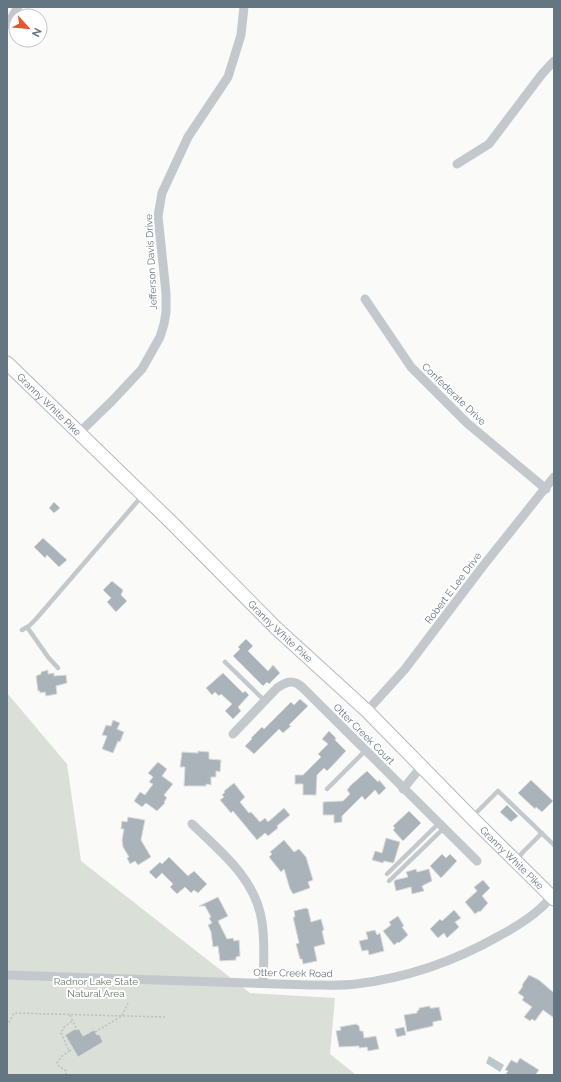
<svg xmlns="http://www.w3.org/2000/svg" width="561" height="1082" font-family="Raleway,sans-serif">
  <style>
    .green { fill: #dadfd7 }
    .water { fill: #bbc7cb }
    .building { fill: #aab3b9; stroke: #dcdcda }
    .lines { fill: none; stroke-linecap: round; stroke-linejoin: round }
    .secondary-casing { stroke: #b3babf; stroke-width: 15 }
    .path { stroke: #bbbfc2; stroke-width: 1.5; stroke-dasharray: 2 2; stroke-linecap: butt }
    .lane { stroke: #c3c8cc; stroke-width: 4.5 }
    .street { stroke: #c3c8cc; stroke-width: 9 }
    .secondary { stroke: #fff; stroke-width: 13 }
    .labels { text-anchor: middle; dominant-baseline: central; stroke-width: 4; stroke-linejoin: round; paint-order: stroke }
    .street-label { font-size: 10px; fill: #657683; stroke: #fff }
    .park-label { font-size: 10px; fill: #687a64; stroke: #fff }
  </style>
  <rect width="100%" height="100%" fill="#fafaf8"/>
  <path class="green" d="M7,693L67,764L81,861L250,993L335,998L330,1054L356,1075H7Z"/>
  <path class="water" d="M489,1056L504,1065L500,1072L486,1063Z"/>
  <g class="building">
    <path d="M54,502L60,508L54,513L49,508Z"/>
    <path d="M43,538L67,560L59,567L47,555L45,558L34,547Z"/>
    <path d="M112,581L123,590L121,595L127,601L116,612L107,602L111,598L103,590Z"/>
    <path d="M246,639L253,646L248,651L268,671L273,665L280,673L269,684L267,682L263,686L233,656L240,649L238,647Z"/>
    <path d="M48,670V674L54,673V676L66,675L67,683L56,686L57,694L46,696L45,692L40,693V691H38L36,676L41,674V672Z"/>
    <path d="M223,673L243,693L245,691L249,695L238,707L241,711L233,719L225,711L232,704L221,694L219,696L215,692L212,695L206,688Z"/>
    <path d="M300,699L308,706L289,725L291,726L283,733L279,729L254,754L245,746L252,739L251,738L262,727L264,729L291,702L294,705Z"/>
    <path d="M113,720L120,723L117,729L124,732L120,742L118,741L113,753L102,749L107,736L102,735L106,725L111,726Z"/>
    <path d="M329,731L336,738L335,740L346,751L332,766L327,771L324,768L317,775L316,795H303V784H295V775H303L321,757L318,754L328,744L322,739Z"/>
    <path d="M198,751L209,752V759L221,760L220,772L216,771V777H211V785L206,784V786H184L185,767H180L182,752L198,753Z"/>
    <path d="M158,762L167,769L162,776L173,784L164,795L167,798L164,802L165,803L157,811L146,803L142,807L134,801L140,792L145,795L153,784L149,782L153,777L148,773Z"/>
    <path d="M367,771L378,782L379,780L386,788L379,795L375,790L365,800L362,796L342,816V822L334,823V815H323V802L343,801L350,794L347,790L351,785Z"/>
    <path d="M531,780L553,801L542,812L536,807L535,809L518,793Z"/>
    <path d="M234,783L245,797L240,802L249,813L251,812L260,822L265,818L268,822L284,808L290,815L277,826L278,828L268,836L265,833L257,840L233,811L231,813L220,800L224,797L222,795L225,792L224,791Z"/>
    <path d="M507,805L518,816L511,822L500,812Z"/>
    <path d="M409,811L421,823L403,841L393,830L395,828L393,826Z"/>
    <path d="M128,817L145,820L141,840L151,857L138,865L135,861L130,864L127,858L129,857L123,847L122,840L124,829H121L122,821L127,822Z"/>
    <path d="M386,838L400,842L394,862L393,863L384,861L383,863L372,860L375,851L382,853Z"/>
    <path d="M284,840L294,852L299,849L306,857L313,880L308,882L310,888L293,894L290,889L284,869L281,872L269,857L272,854L270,852Z"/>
    <path d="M442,854L446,858L450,854L457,861L441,878L430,866Z"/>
    <path d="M169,857L188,876L194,871L207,884L198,893L194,890L191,893L185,887L177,894L170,887L173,884L162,873L156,879L149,872L160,862L162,864Z"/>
    <path d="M416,869L417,872L429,869L432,881L422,886L424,891L412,894L411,887L396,891L394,882L395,880L408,877L406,872Z"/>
    <path d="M483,880L490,888L482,896L488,903L480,912L479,911L475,914L465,902L477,891L474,887Z"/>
    <path d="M218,897L228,916L218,921L227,939L233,938L234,941L239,940L240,956L236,957V960L220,961L218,946L213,947L211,932L208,925L212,923L209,918L211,917L205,906H199Z"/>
    <path d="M306,908L308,909L311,922L321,919L324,930L322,931L325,944L314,947L317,961L303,964L302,959H300L296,944L299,943L293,917H295L294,911Z"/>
    <path d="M454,910L461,918L455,922L459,927L447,938L444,933L438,938L430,929L440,919L442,921Z"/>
    <path d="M398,916L404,926L402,927L408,935L399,943L398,942L394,945L383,931L391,925L389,922Z"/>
    <path d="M375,930L377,935L380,933L384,951L369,955L368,950L362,951L359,941L368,939L366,932Z"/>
    <path d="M529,975L539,980L554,993V1018L543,1010L535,1021L532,1019L530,1021L524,1017L532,1007L522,1000L524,997L518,993L523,986L522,985Z"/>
    <path d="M430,1006V1008H433L439,1007L442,1020L433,1022V1026L407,1032L404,1015L417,1013V1011L419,1010V1008Z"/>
    <path d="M356,1024L359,1026L360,1031H363L364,1038L376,1036L379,1049L368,1051L367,1047L359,1048V1046L339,1047L336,1031L341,1030L340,1027Z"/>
    <path d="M404,1027L406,1035L397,1037L395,1029Z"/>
    <path d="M75,1029L76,1030L79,1029L83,1036L94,1030L97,1035L99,1034L103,1042L78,1057L65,1035Z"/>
    <path d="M520,1058L539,1070L535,1075H505L508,1071L505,1070L511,1060L517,1063Z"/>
  </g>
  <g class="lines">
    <g class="secondary-casing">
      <g id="secondary">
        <path id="s1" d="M7,363L172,523L276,628L367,711L472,818L554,899"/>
      </g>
    </g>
    <g class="path">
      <path d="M70,1015L77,1030"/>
      <path d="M7,1026L14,1013L165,1017"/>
      <path d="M95,1032L122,1016L128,1003"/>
      <path d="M71,1050L69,1051L61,1033L64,1027L72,1021"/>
      <path d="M66,1075V1071L59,1066L57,1063L62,1056L69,1051"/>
    </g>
    <g class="lane">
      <path d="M27,627L48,657L58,668"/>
      <path d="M22,630L29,626L36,619L142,496"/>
      <path d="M225,662L265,701"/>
      <path d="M327,789L365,751"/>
      <path d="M472,817L498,791L554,845"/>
      <path d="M516,861L523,852L542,833"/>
      <path d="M387,874L439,823"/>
      <path d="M389,881L444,828"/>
    </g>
    <g class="street">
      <path d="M7,25L18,7"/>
      <path d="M457,164L489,144L542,74L554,61"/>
      <path d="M365,299L411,367L467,423L546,489"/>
      <path d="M79,433L112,401L142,369L160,337L164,324L166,312V293L158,216L162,193L188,137L228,77L241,35L244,7"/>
      <path d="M367,711L405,669L483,566L554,477"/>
      <path d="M233,734L277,688C287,681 294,679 303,688L477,861"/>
      <path d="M403,789L421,767"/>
      <path d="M192,824C221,852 256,879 262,922C265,942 264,963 263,983"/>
      <path d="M7,975L310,985C325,985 341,986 356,984C406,978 455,961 499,936C514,928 529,919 542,907C546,903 550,898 554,894"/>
    </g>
    <use href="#secondary" class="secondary"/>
  </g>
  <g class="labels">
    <g class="street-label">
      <text transform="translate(151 262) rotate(-93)">Jefferson Davis Drive</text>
      <text transform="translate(454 394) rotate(44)">Confederate Drive</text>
      <text stroke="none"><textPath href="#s1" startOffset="59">Granny White Pike</textPath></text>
      <text transform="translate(453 588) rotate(-53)">Robert E Lee Drive</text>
      <text stroke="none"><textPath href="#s1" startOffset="383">Granny White Pike</textPath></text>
      <text transform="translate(364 734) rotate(45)">Otter Creek Court</text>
      <text stroke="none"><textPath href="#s1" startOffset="707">Granny White Pike</textPath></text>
      <text transform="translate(293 973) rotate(1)">Otter Creek Road</text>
    </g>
    <g class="park-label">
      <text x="96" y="981">Radnor Lake State<tspan x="96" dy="12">Natural Area</tspan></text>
    </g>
  </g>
  <rect width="561" height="1082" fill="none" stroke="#657683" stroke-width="16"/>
  <g transform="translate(28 28) rotate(117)"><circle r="19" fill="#ffffff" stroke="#c1c8cd"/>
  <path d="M0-3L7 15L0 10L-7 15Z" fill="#e4572e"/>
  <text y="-6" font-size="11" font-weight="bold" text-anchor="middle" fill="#657683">N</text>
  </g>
</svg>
